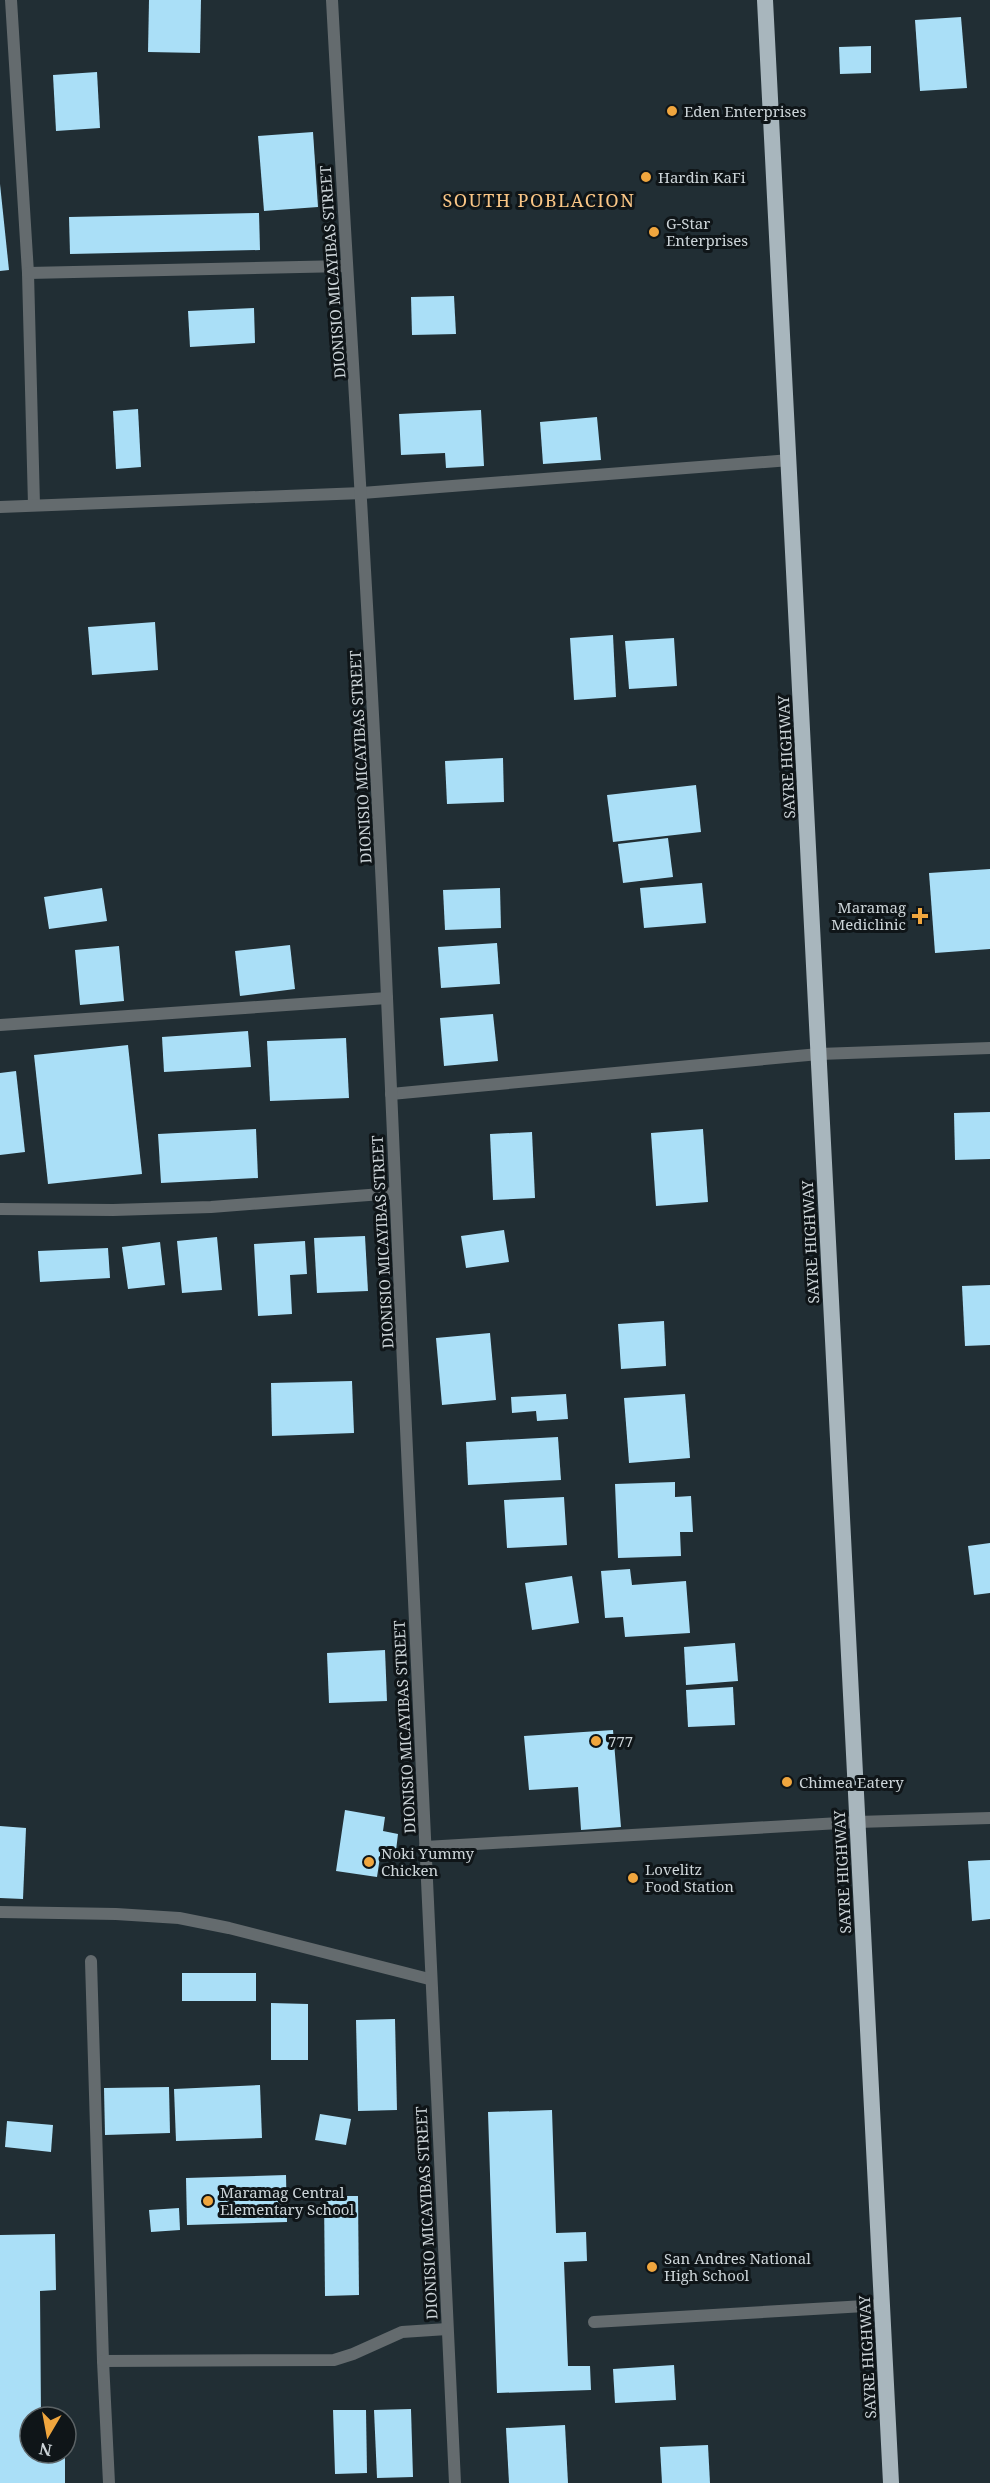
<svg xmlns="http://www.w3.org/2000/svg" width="990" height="2483" font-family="'Noto Serif',serif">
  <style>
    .building { fill: #aadff7 }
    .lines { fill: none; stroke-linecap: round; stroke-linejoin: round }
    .service { stroke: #646b6e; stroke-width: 12 }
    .minor { stroke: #646b6e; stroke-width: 12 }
    .tertiary { stroke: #646b6e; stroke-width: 12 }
    .trunk { stroke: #a8b6bd; stroke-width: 16 }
    .poi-dot { fill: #f0a63e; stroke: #0f1518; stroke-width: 2 }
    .labels { text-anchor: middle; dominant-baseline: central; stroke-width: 6; stroke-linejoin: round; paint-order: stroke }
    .poi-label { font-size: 15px; fill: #cdd5d9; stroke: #0f1518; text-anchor: start }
    .street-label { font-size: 15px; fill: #cdd5d9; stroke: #0f1518 }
    .quarter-label { font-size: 18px; letter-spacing: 1.5px; fill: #fac686; stroke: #0f1518 }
  </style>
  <rect width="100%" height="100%" fill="#212e34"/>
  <g class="building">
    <path d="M149,0H201L200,53L148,52Z"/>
    <path d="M961,17L967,88L920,91L915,20Z"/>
    <path d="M871,46V73L840,74L839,47Z"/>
    <path d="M97,72L100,128L56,131L53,75Z"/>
    <path d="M313,132L318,207L264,211L258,136Z"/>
    <path d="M0,184L9,270L0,271Z"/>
    <path d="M259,213L260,250L70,254L69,217Z"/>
    <path d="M454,296L456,334L412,335L411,297Z"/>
    <path d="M254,308L255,343L190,347L188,311Z"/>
    <path d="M138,409L141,467L116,469L113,411Z"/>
    <path d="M481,410L484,466L446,468L445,453L401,455L399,414Z"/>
    <path d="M597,417L601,460L543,464L540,422Z"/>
    <path d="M155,622L158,670L92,675L88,627Z"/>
    <path d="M613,635L616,697L574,700L570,638Z"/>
    <path d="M674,638L677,686L629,689L625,641Z"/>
    <path d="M503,758L504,802L447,804L445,761Z"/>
    <path d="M696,785L701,832L613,842L607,795Z"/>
    <path d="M668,838L673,877L623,883L618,844Z"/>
    <path d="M990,869V949L935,953L929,873Z"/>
    <path d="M702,883L706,923L644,928L640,888Z"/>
    <path d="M102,888L107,921L49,929L44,897Z"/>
    <path d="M500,888L501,928L445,930L443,890Z"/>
    <path d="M497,943L500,984L441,988L438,947Z"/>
    <path d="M290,945L295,989L240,996L235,951Z"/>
    <path d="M119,946L124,1001L80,1005L75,950Z"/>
    <path d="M493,1014L498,1061L444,1066L440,1018Z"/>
    <path d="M248,1031L251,1067L164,1072L162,1037Z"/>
    <path d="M346,1038L349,1098L270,1101L267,1041Z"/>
    <path d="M128,1045L142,1174L48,1184L34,1055Z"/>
    <path d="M16,1071L25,1152L0,1155V1073Z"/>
    <path d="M990,1112V1159L955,1160L954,1113Z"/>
    <path d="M256,1129L258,1178L161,1183L158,1134Z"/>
    <path d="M703,1129L708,1202L656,1206L651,1133Z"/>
    <path d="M532,1132L535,1198L493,1200L490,1134Z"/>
    <path d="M504,1230L509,1262L466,1268L461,1236Z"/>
    <path d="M365,1236L368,1291L317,1293L314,1238Z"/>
    <path d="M217,1237L222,1290L182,1293L177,1241Z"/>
    <path d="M305,1241L307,1274L290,1275L292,1314L258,1316L254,1244Z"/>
    <path d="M160,1242L165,1285L128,1289L122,1247Z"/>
    <path d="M108,1248L110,1278L40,1282L38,1251Z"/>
    <path d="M990,1285V1345L965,1346L962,1286Z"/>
    <path d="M664,1321L666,1366L621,1369L618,1324Z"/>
    <path d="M490,1333L496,1400L442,1405L436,1338Z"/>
    <path d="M352,1381L354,1433L272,1436L271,1383Z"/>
    <path d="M566,1394L568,1419L537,1421L536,1411L512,1413L511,1397Z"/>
    <path d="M685,1394L690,1458L629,1463L624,1398Z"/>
    <path d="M558,1437L561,1480L468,1485L466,1442Z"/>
    <path d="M675,1482V1497L691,1496L693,1532H680L681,1556L618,1558L615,1484Z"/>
    <path d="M564,1497L567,1545L507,1548L504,1500Z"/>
    <path d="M990,1543V1593L974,1595L968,1546Z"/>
    <path d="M630,1569L632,1585L686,1581L690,1633L625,1637L623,1617L605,1618L601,1571Z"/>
    <path d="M572,1576L579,1623L532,1630L525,1583Z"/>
    <path d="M735,1643L738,1681L686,1685L684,1647Z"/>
    <path d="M385,1650L387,1701L329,1703L327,1653Z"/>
    <path d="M733,1687L735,1725L688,1727L686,1690Z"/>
    <path d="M613,1730L621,1827L581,1830L578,1787L529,1790L524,1736Z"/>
    <path d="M345,1810L385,1817L383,1831L398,1834L395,1859L380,1857L377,1877L336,1871Z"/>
    <path d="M0,1826L26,1828L23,1899L0,1898Z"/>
    <path d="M990,1860V1919L972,1921L968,1861Z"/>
    <rect x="182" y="1973" width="74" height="28"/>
    <path d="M271,2003L308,2004V2060H271Z"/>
    <path d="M395,2019L397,2110L358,2111L356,2020Z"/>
    <path d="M260,2085L262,2138L176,2141L174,2089Z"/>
    <path d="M169,2087L170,2133L105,2135L104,2088Z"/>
    <path d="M552,2110L556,2233L586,2232L587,2261L564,2262L568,2366H590L591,2390L497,2393L488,2112Z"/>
    <path d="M320,2114L351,2119L346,2145L315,2140Z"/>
    <path d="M7,2121L53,2125L51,2152L5,2147Z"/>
    <path d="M286,2175L287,2222L187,2225L186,2178Z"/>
    <path d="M324,2196H358L359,2295L325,2296Z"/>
    <path d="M179,2208L180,2230L151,2232L149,2210Z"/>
    <path d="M55,2234L56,2290L40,2291L41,2417H30V2453H65V2483H0V2235Z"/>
    <path d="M674,2365L676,2400L615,2403L613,2369Z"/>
    <path d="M411,2409L413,2477L377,2478L374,2410Z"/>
    <path d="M333,2410H366L367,2473L335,2474Z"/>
    <path d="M565,2425L568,2483H509L506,2428Z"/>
    <path d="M708,2445L710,2483H662L660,2447Z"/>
  </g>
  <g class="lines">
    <g class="service">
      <path d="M91,1961L103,2361L109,2483"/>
      <path d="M594,2322L882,2305"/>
      <path d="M103,2361L334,2360L353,2354L402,2332L447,2329"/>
    </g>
    <g class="minor">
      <path d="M11,0L28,273L34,505"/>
      <path d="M28,273L346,266"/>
      <path d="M0,507L362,493L790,460"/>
      <path d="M0,1025L387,998"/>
      <path d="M391,1094L819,1054L990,1048"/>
      <path d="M0,1209L113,1210L211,1207L395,1193"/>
      <path d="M425,1847L857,1822L990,1818"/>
      <path d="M0,1912L116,1914L179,1918L229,1928L429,1979"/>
    </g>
    <path class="tertiary" d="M332,0C350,333 373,665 387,998C409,1493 429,1988 455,2483"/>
    <path class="trunk" d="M765,0L891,2483"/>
  </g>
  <g class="poi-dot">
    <circle cx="672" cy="111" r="6"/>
    <circle cx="646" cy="177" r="6"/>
    <circle cx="654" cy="232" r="6"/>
    <path d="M917 907h6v6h6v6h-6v6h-6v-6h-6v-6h6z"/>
    <circle cx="596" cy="1741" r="6"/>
    <circle cx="787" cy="1782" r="6"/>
    <circle cx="369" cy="1862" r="6"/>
    <circle cx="633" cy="1878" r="6"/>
    <circle cx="208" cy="2201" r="6"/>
    <circle cx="652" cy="2267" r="6"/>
  </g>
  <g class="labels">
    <g class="poi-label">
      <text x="684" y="111">Eden Enterprises</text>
      <text x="658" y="177">Hardin KaFi</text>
      <text x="666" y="223">G-Star<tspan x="666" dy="17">Enterprises</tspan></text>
      <text x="906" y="907" text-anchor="end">Maramag<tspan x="906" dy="17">Mediclinic</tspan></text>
      <text x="608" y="1741">777</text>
      <text x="799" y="1782">Chimea Eatery</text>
      <text x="381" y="1853">Noki Yummy<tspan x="381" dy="17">Chicken</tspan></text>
      <text x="645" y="1869">Lovelitz<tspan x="645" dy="17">Food Station</tspan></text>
      <text x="220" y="2192">Maramag Central<tspan x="220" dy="17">Elementary School</tspan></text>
      <text x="664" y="2258">San Andres National<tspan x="664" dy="17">High School</tspan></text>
    </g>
    <g class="street-label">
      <text transform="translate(332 272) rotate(-94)">DIONISIO MICAYIBAS STREET</text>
      <text transform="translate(360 757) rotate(-93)">DIONISIO MICAYIBAS STREET</text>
      <text transform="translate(786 757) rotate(-93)">SAYRE HIGHWAY</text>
      <text transform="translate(382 1242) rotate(-93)">DIONISIO MICAYIBAS STREET</text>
      <text transform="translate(810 1242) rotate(-93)">SAYRE HIGHWAY</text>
      <text transform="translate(404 1727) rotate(-93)">DIONISIO MICAYIBAS STREET</text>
      <text transform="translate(842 1872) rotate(-93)">SAYRE HIGHWAY</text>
      <text transform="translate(426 2213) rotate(-93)">DIONISIO MICAYIBAS STREET</text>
      <text transform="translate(867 2357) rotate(-93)">SAYRE HIGHWAY</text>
    </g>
    <g class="quarter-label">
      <text x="539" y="200">SOUTH POBLACION</text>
    </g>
  </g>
  <g transform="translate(48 2435) rotate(190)"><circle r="28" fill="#0f1518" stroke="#5b6265" stroke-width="1.5"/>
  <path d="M0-4.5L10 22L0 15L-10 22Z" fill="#f0a63e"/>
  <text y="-9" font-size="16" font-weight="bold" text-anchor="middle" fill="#cdd5d9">N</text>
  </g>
</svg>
